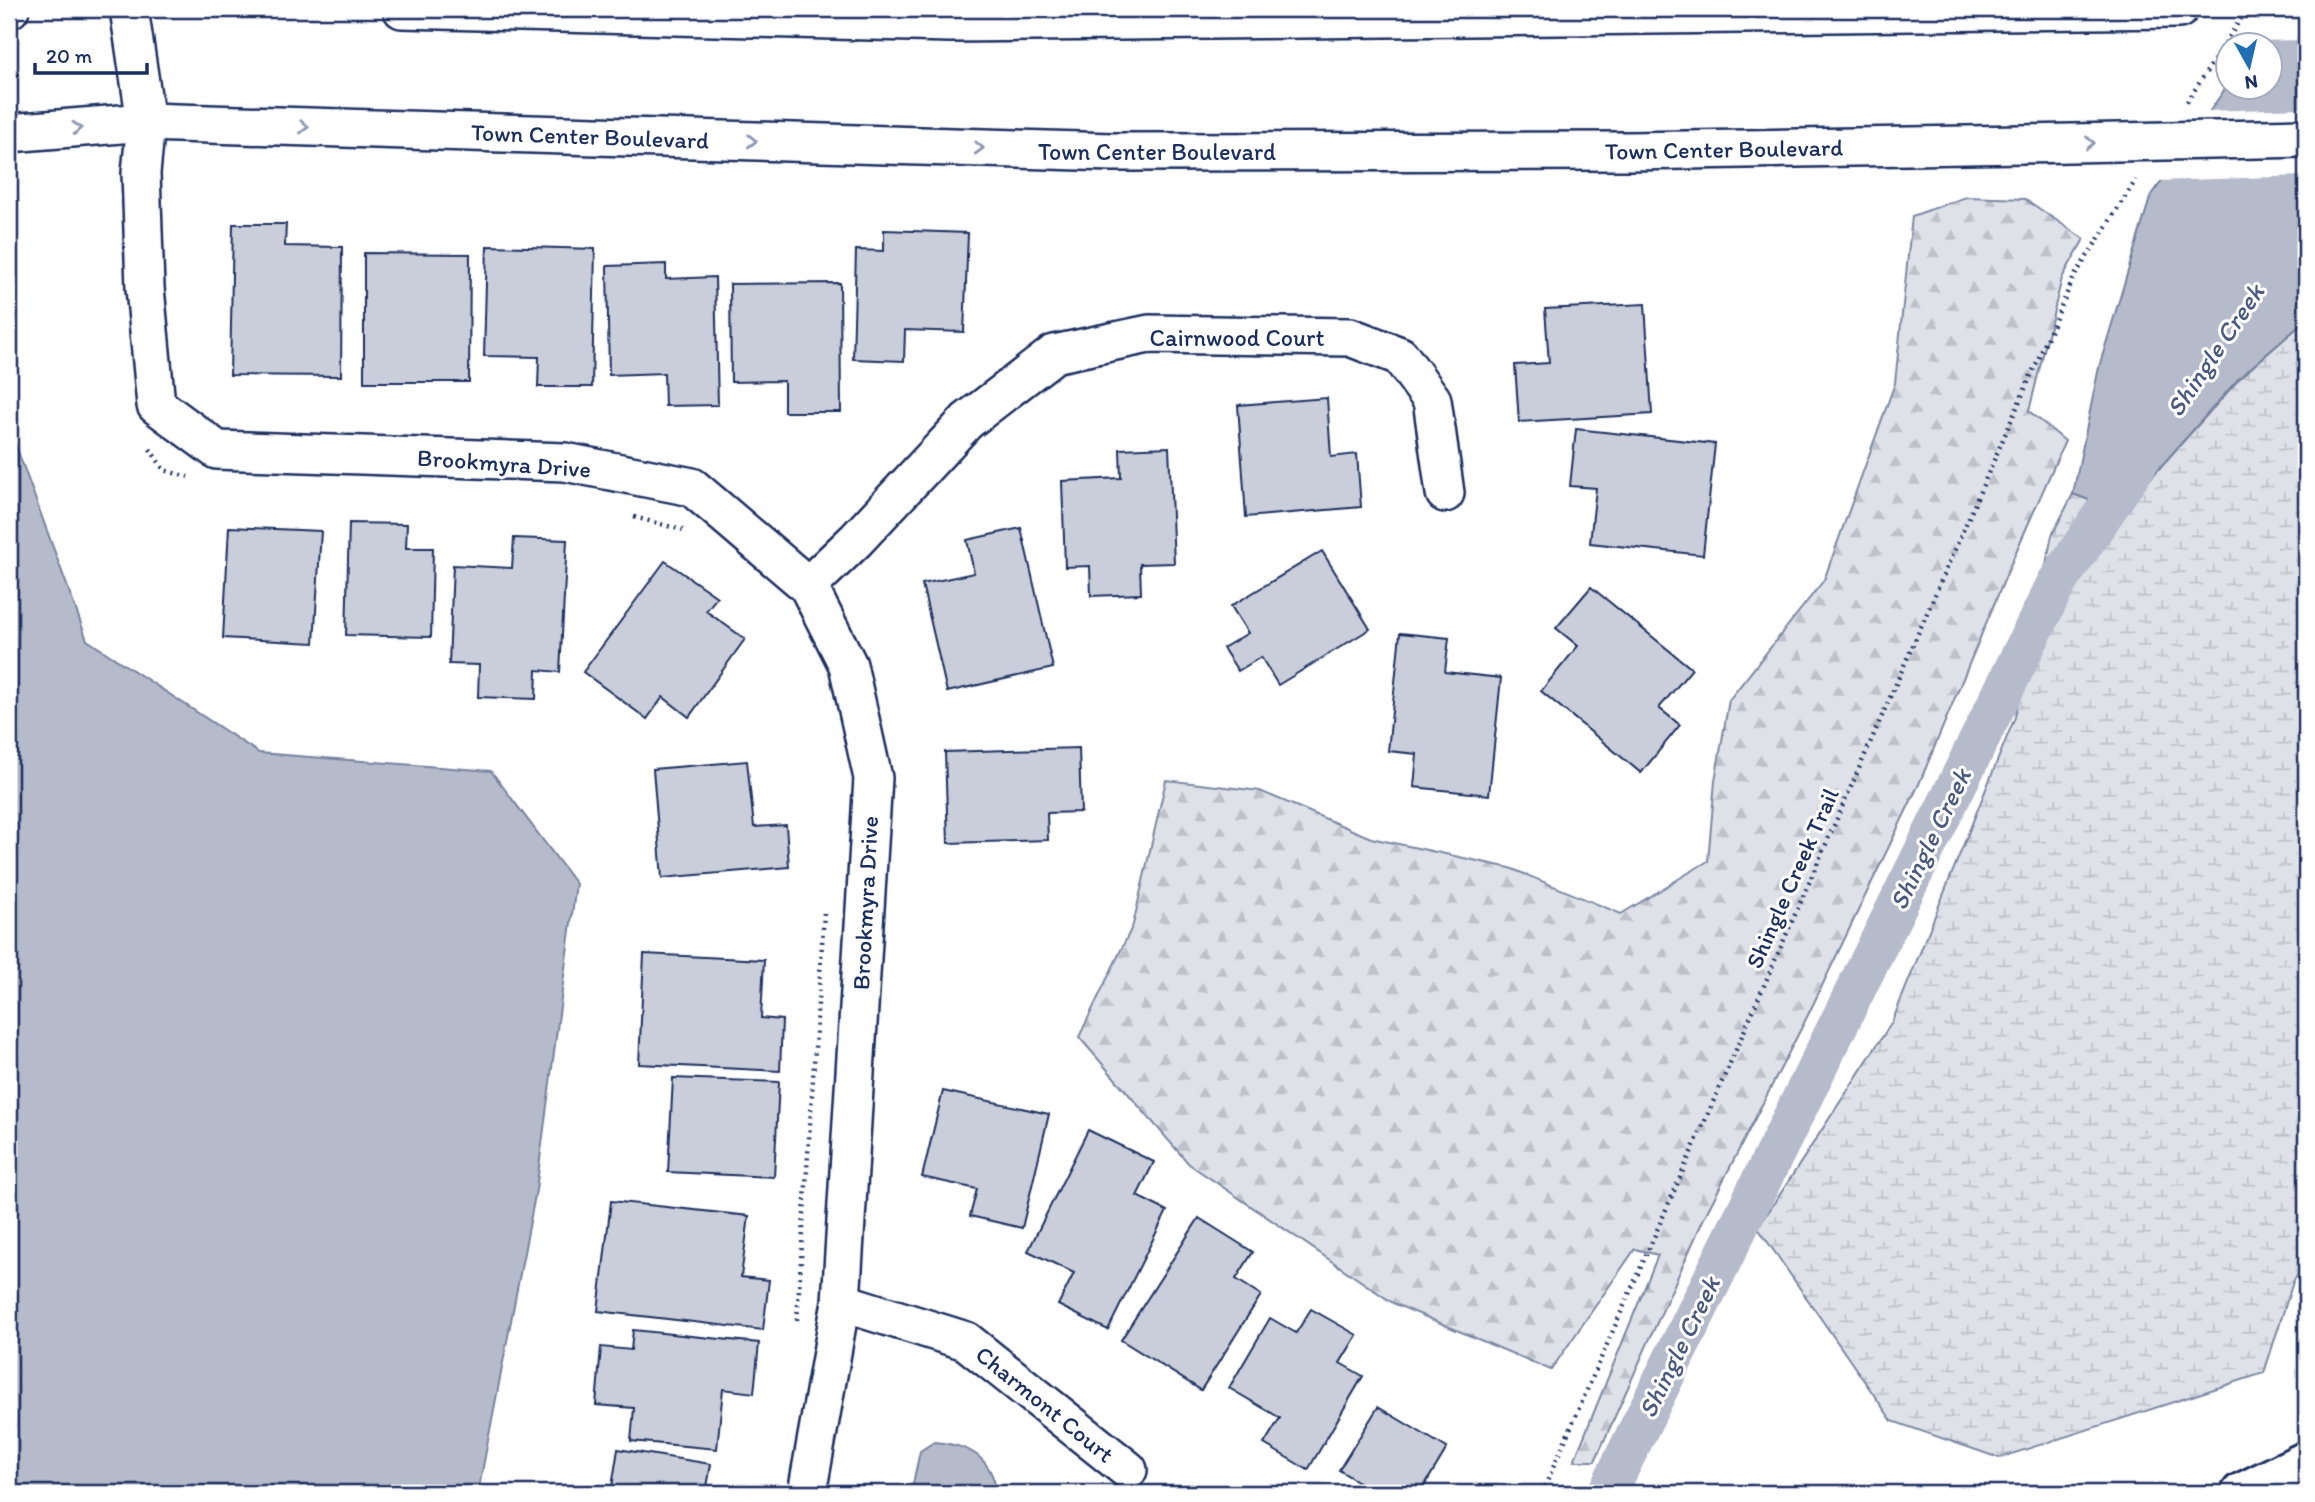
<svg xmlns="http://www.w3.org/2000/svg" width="2315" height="1502" font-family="Itim,sans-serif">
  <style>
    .forest { fill: url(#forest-firs); stroke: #7c88a2; stroke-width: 2 }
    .wetland { fill: url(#wetland-marsh); stroke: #7c88a2; stroke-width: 2 }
    .water { fill: #b5bbca; stroke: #77839f; stroke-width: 2 }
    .pier { fill: #fff }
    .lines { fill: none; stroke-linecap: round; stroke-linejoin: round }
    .canal { stroke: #b5bbca; stroke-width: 40 }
    .building { fill: #caceda; stroke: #1b2f5e; stroke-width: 2 }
    .minor-casing { stroke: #1b2f5e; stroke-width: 42 }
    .highway-casing { stroke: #1b2f5e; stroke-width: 44 }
    .path { stroke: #1b2f5e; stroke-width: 4.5; stroke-dasharray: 2 5; stroke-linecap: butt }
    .minor { stroke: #fff; stroke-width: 37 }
    .highway { stroke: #fff; stroke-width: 38 }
    .minor-bridge-casing { stroke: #1b2f5e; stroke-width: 42; stroke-linecap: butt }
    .minor-bridge { stroke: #fff; stroke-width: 37 }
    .oneway { stroke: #8d97ae }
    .labels { text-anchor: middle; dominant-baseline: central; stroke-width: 6; stroke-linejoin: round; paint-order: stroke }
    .street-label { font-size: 24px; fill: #1b2f5e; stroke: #fff }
    .water-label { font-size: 26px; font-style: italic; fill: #49597e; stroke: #fff }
  </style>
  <defs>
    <pattern id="forest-firs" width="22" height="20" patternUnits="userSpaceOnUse" patternTransform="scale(1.75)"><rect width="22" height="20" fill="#dee1e7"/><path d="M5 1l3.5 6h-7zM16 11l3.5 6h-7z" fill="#bec1c9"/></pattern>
    <pattern id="wetland-marsh" width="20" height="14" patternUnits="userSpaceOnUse" patternTransform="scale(1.75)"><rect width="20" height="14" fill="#dee1e7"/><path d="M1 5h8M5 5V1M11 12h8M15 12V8" fill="none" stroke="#bec1c9"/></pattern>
  </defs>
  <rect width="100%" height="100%" fill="#fff"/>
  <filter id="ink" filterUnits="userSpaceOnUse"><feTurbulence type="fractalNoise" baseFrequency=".0143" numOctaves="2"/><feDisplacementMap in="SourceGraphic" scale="14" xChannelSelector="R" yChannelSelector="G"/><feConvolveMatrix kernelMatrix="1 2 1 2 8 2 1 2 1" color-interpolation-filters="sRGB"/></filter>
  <g filter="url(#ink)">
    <path class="forest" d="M1966,197L2025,199L2084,239L2062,278L2029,411L2065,441L2015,554L1919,784L1807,1017L1704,1218L1595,1461H1574L1658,1255L1635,1249L1551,1370L1393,1303L1189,1164L1079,1037L1133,925L1166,780L1260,791L1371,838L1510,868L1621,914L1708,861L1715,781L1729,700L1824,580L1895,383L1912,216Z"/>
    <path class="wetland" d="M2306,320V1259L2293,1282L2264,1373L1999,1458L1892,1421L1758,1228L1892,1022L2015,717L2052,535L2073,494L2108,507L2132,499L2241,377Z"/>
    <g class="water">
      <path d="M2281,9H2306V320L2239,378L2132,499L2108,507L2073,494L2099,367L2150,198L2227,86L2270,88V46L2256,45Z"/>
      <path d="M9,427L87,640L259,753L491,771L576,884L536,1190L478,1493H9Z"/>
      <path d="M934,1442C969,1445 991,1456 997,1493H911L920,1451Z"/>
    </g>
    <g class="pier">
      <path d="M2277,9H2306V40L2254,41Z"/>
      <path d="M2306,108V176L2158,181L2206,111Z"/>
    </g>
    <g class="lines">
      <path class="canal" d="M1607,1493L2056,584L2139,461"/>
    </g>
    <g class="building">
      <path d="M233,224H286L285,246L342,247L341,376L230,375Z"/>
      <path d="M884,230L968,233L964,332L905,330L904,361L853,359L856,250L884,251Z"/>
      <path d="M487,246L595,249L592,387H538L539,357L484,356Z"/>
      <path d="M364,253L470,254L469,382H364Z"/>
      <path d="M666,264V279L715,277L718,405L665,406L664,373L609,375L607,266Z"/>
      <path d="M840,283L841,412H784V381L731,382L730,284Z"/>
      <path d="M1645,304L1652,414L1519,422L1515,365L1549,363L1545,309Z"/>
      <path d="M1327,398L1331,457L1357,454L1361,507L1246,517L1238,405Z"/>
      <path d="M1576,429L1715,444L1703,555L1590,543L1596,488L1570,486Z"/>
      <path d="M1169,447L1174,563L1140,564L1141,594L1091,596L1090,566L1065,567L1062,481L1121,478L1120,449Z"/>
      <path d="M349,523L407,524L406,548H433L431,637L346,635Z"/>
      <path d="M229,527L321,531L314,643L223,638Z"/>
      <path d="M1021,528L1053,668L947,692L922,584L974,573L967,540Z"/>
      <path d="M514,538L567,540L560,672L537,670L536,699L478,697L479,665L449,664L453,565L512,568Z"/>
      <path d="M1322,551L1370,629L1278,685L1261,657L1238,671L1223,648L1248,633L1231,606Z"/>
      <path d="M665,561L717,597L706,611L745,639L689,717L663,697L647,719L583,672Z"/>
      <path d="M1591,587L1692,669L1659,708L1680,725L1641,773L1541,691L1578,646L1556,628Z"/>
      <path d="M1400,633L1449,638L1445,672L1501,678L1489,795L1414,787L1417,754L1388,751Z"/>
      <path d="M1079,748L1081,812L1047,813L1048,840L948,843L945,752Z"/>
      <path d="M747,761L754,827L786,825L789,867L662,878L653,769Z"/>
      <path d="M644,954L764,960L761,1018L782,1020L780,1071L639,1064Z"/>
      <path d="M673,1078L779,1082L774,1177L668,1172Z"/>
      <path d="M943,1091L1049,1114L1022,1228L970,1216L977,1189L922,1177Z"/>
      <path d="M1088,1130L1154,1162L1137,1196L1167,1211L1108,1330L1058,1305L1074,1273L1028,1251Z"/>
      <path d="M611,1201L749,1216L741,1277L769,1280L763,1330L598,1311Z"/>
      <path d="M1199,1218L1253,1252L1236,1279L1261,1295L1201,1390L1121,1340Z"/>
      <path d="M1311,1309L1357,1335L1340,1363L1363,1376L1308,1470L1264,1444L1280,1418L1229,1388L1270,1318L1296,1333Z"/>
      <path d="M633,1330L759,1343L754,1393L723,1389L717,1449L631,1441L634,1408L596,1405L601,1347L631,1350Z"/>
      <path d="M1378,1407L1447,1448L1420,1493H1358L1363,1485L1339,1470Z"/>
      <path d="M618,1449L711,1464L706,1493H611Z"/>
    </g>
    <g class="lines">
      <g class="minor-casing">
        <g id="minor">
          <path d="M9,9H10"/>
          <path d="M129,9L146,122L141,173L145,288L156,405L217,450L565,462L692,487L808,586L848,665L873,778L841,1302L807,1493"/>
          <path d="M402,9L950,23L2179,9"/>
          <path d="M9,133L146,122L1112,152L1629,151L2022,144"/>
          <path d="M808,586L856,540L967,421L1054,354L1149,334L1350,337L1400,356L1432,400L1445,493"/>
          <path d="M841,1302L966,1341L1128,1470"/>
        </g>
      </g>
      <g class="highway-casing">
        <path id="highway" d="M2241,1493L2306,1461"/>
      </g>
      <g class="path">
        <path d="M2187,102L2247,9"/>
        <path d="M150,449L164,470L188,477"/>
        <path d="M634,517L683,530"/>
        <path d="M797,1320L824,913"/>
        <path d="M1542,1493L2074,277L2136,180"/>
      </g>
      <use href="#minor" class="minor"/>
      <use href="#highway" class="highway"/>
      <g class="minor-bridge-casing">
        <path id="minor-bridge" d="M2022,144L2306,138"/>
      </g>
      <use href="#minor-bridge" class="minor-bridge"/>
    </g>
    <defs><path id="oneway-chevron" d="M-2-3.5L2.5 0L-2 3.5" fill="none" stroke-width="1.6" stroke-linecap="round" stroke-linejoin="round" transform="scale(1.75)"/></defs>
    <g class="oneway">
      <use href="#oneway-chevron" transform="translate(304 127) rotate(2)"/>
      <use href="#oneway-chevron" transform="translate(77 128) rotate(-5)"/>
      <use href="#oneway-chevron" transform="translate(752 141) rotate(2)"/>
      <use href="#oneway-chevron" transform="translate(2090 143) rotate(-1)"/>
      <use href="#oneway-chevron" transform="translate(979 148) rotate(2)"/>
    </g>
  </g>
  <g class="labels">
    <g class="street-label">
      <text transform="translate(590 136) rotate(2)">Town Center Boulevard</text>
      <text transform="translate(1724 149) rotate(-1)">Town Center Boulevard</text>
      <text x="1157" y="151">Town Center Boulevard</text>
      <text x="1237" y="337">Cairnwood Court</text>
      <text transform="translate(504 463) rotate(4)">Brookmyra Drive</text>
      <text transform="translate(1792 878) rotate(-66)">Shingle Creek Trail</text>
      <text transform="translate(865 903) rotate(-87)">Brookmyra Drive</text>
      <text transform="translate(1045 1404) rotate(39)">Charmont Court</text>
    </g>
    <g class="water-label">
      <text transform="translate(2215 350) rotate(-56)">Shingle Creek</text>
      <text transform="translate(1930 839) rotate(-64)">Shingle Creek</text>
      <text transform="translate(1679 1347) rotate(-64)">Shingle Creek</text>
    </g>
  </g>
  <rect width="2315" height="1502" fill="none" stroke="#fff" stroke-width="35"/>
  <rect x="18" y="18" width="2280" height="1467" fill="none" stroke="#1b2f5e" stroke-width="2.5" filter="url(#ink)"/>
  <g transform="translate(2249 66) rotate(172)"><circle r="33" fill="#ffffff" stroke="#a4acbf" stroke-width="2"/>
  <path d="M0-5L12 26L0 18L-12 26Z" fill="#1f6fb2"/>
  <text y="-10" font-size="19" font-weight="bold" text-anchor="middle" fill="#1b2f5e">N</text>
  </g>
  <path d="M35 63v10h112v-10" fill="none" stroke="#1b2f5e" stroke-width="3.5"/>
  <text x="46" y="63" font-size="21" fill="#1b2f5e" stroke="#ffffff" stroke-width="5" paint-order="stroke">20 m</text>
</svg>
